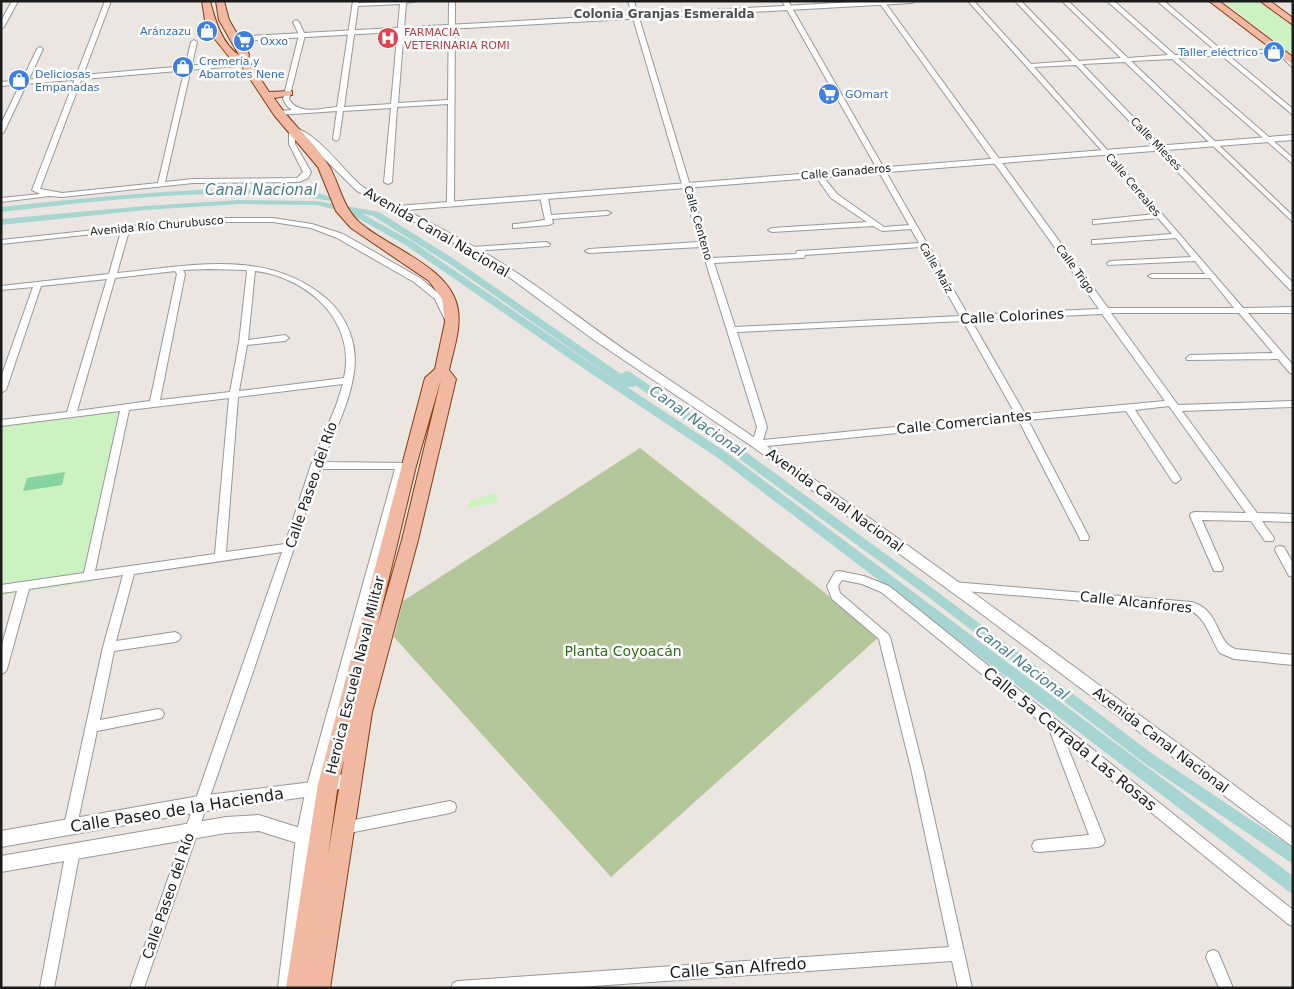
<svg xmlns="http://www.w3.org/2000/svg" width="1294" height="989" font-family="'DejaVu Sans',sans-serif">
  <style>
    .forest { fill: #b4c79b }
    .park { fill: #ccf2c2 }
    .pitch { fill: #87d3a1 }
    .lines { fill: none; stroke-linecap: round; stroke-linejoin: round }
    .canal { fill: #a6d5d2; fill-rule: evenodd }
    .minor-casing { stroke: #989898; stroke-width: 2 }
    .tertiary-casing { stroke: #989898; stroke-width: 2 }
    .primary-casing { stroke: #833c10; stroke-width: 2 }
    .minor { fill: #fff; fill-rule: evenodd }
    .tertiary { fill: #fff; fill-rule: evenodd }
    .primary { fill: #f1b8a2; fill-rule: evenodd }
    .labels { text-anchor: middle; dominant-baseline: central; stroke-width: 5; stroke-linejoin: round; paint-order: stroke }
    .far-shop-label { font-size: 11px; fill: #366cbe; stroke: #fff; text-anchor: start }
    .far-health-label { font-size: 11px; fill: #be3a42; stroke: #fff; text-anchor: start }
    .far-street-label { font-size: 11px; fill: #1b1b1b; stroke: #fff }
    .far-neighbourhood-label { font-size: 12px; font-weight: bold; fill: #4e4e4e; stroke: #fff }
    .street-label { font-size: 14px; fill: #1b1b1b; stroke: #fff }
    .park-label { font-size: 14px; fill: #276c16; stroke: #fff }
    .water-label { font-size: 15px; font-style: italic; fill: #497c8a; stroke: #fff }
    .near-street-label { font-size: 16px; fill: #1b1b1b; stroke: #fff }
  </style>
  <rect width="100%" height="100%" fill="#ece6e2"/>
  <path class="forest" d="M640,448L880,636L611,877L394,637L403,601Z"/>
  <g class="park">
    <path d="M1223,1H1257L1293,26V55Z"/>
    <path d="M130,409L92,582L1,596V427Z"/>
    <path d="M496,493L498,502L469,508L470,501Z"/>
  </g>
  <path class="pitch" d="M65,472L62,485L23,491L27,478Z"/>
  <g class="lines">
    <g class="canal">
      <path d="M228,189C251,189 317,187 334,199L330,201C290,193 250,193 209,194C140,196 70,204 1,212V207C77,199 152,191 228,189Z"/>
      <path d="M239,200L317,201L379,212L454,259L621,374L626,371L630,372L735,444L935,590L1154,755L1293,848V864L1144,763L927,596L727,450L635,385L634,387H627L726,452L1293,876V894L1288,891L718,458L586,370L407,246L349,213L317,205L239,204L145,210L1,225V219L145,206ZM361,213L373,216L448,263L624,386L413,242Z"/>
    </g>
    <g class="minor-casing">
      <g id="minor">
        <path d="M12,1H18L4,27L1,29V21Z"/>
        <path d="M105,1H111L40,189L62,193L158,183L191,42L194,40L197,42L165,182L193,179L297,178L303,172L289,144V130L292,128L295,130V144L311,172L308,178L299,182L193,183L62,197L49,196L1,202V198L40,194L32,190Z"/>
        <path d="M353,1H359L358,3L417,1L406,3L398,103L448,100L449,1H455L454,206H451L447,204L448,104L397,107L392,182L388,184L384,182L391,108L343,111L339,139L336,141L333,139L337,111L278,115L275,113L278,111L292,110L287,106L283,99L299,35L293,22L296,20L299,22L305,35L289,99C298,116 322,108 337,107ZM400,4L391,104L344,107L358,6Z"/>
        <path d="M628,1H634L712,258L796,254L797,251H800L919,243L911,229L882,231L873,226L772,232L768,230L772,228L867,222L831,198L814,174L818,172L820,173L837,194L884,227L909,225L782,1H788L968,315L1099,309L878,1H884L1108,308H1234L1210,278H1152L1148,276L1152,274H1205L1195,261L1108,265L1107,263L1111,261L1191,257L1176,238L1092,244V240H1095L1172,234L1158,218L1093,224V220H1096L1155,214L1103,152L968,1H974L1031,64L1072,61L1015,1H1021L1079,61L1121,58L1062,1H1068L1128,58L1168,55L1107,1H1114L1175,55L1217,52L1157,1H1164L1224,52L1278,49L1279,50L1276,52L1228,55L1293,109V115L1221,55L1178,58L1293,158V164L1172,59L1131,61L1293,216V222L1125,62L1082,64L1293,283V290H1290L1076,65L1034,67L1107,150L1243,308L1293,307V313H1248L1293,365V374L1290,373L1278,359L1187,360L1186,358L1190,355L1273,353L1239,313H1111L1178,405L1293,401V407L1182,411L1257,513L1293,514V522L1262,521L1274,538L1273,541H1265L1251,521L1202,520L1223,568L1222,571H1214L1190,516L1191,513L1195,512L1246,513L1169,406L1135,410L1181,479L1176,483L1173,482L1126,411L1028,420L1089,537L1088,540H1080L1079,537L1019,421L757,447L754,446L752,444L757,427L701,247L589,253L585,251L589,249L699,242ZM921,247L960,316L735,327L714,263L801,258H804L805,255ZM1102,314L1165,401L1025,414L971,320ZM963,321L1016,415L763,440L767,427L737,332Z"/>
        <path d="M40,47L43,49L4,132L1,134V124L37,49Z"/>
        <path d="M1286,56L1293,62V68L1283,58Z"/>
        <path d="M541,195L548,197L551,215L607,211L611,213L607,215L552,219L553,223L549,225L513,228V224H516L545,220L540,197Z"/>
        <path d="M208,218H273L312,224L343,234L420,278L442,296L451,316L450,318H444L435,299L414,282L337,238L311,228L273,222H208L129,231L117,273C191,266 267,247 328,300C348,318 358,346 354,372C350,403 334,433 322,462L407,463L412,466L410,468L405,469L318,789L310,837L292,988H278L296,837L306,789L395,469H320L254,669L144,988H130L282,552L134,574L116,641L175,632L179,634L181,637L179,640L175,642L114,651L100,720L158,709L162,710L164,714L162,718L158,719L97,731L76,830L71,832L66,830L64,826L103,647L123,575L29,589L7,669L5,672L1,674V648L17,591L1,593V585L84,573L120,411L1,426V420L67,412L107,279L41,286L6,390L1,393V377L33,287L1,290V286L109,274L121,231L1,244V240ZM209,269L246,270L247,272L239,343L230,392L160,400L185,274L183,270ZM175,271L177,274L150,401L77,411L115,278ZM255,271C307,277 357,321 344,378L239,391L247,345L285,341L289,338L285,335L248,340ZM343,384L336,406L311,465L285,544L226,552L238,397ZM229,398L215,554L95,571L129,410Z"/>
        <path d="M546,242L550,244L549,246L472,251L468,249L472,247Z"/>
        <path d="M1280,546L1284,547L1293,563V577L1289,576L1275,550L1276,547Z"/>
        <path d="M839,571L864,576L889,586L1293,910V926L1288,924L1066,743L1105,841L1103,845L1098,847L1039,852L1034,851L1032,846L1034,841L1039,840L1089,835L1049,729L881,592L862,584L842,580L838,586L840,593L888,634L890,637L923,768L972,988H958L952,961L565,988H451L453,983L458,981L949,947L911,768L879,639L832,599L827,586L835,572Z"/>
        <path d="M953,582L1192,602C1221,611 1215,641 1235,649L1293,655V665L1234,659L1220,653C1210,638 1207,619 1190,610L953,590L949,589L948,586L949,583Z"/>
        <path d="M450,801L455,803L456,807L455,811L450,813L344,834L339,832L337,828L339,824L344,822Z"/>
        <path d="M73,845L78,846L80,851L54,988H40L66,851L68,846Z"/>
        <path d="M1213,950L1218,952L1233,988H1219L1206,957L1208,952Z"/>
      </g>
    </g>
    <g class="tertiary-casing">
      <g id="tertiary">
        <path d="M871,1H915L912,3L234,41L230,39L234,37Z"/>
        <path d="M245,61L249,63L248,65L1,86V82Z"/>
        <path d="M289,128C313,125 345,174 363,187C374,195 387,200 398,206L1293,135V140L406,210C442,229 477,247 511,269C556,298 598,333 644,363C866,510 1079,670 1293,829V847L975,609L753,447L594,340L505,274L469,251L357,191L304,139L289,132Z"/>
        <path d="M352,772L358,774L360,779L358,784L312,796L199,812L1,847V831L199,796L312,782Z"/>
        <path d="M259,815L325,836L327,842L325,848L319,850L259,831L226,833L1,872V856L226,817Z"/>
      </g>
    </g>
    <g class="primary-casing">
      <g id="primary">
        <path d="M202,1H210C215,20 222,44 239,55L219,20L216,1H224L229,20L249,54L248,60L269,92L292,91V95L274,98C290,123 314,141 329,166C340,185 342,206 359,222C388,248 452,267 458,310C461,330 453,351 449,370L456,379L418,540L372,712L330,988H286L318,784L425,378L435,369L445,322L442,299L429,281L351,228L336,211L318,167L274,115L239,62L230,58L214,38L205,20ZM441,379L402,540L377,627L416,466ZM344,759L328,855L338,784Z"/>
        <path d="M1209,1H1219L1293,57V65Z"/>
        <path d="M1260,1H1270L1293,18V25Z"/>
      </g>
    </g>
    <use href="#minor" class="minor"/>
    <use href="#tertiary" class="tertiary"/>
    <use href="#primary" class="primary"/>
  </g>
  <defs>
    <g id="shop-disc" transform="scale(1.125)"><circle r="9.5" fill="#3f7fe0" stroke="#fff"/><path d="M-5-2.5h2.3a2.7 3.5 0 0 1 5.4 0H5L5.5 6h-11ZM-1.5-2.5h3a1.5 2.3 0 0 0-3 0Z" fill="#fff"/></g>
    <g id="hospital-disc" transform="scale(1.125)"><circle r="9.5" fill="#e0444e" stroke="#fff"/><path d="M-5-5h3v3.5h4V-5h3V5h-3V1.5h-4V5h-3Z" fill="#fff"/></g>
    <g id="supermarket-disc" transform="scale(1.125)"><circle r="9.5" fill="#3f7fe0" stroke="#fff"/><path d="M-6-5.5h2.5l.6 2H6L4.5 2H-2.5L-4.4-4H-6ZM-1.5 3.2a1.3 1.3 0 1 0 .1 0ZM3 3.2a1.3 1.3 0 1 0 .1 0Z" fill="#fff"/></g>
  </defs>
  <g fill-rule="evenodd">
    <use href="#shop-disc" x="207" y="31"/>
    <use href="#hospital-disc" x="388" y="38"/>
    <use href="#supermarket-disc" x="244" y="41"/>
    <use href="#shop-disc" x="1274" y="52"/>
    <use href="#shop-disc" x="183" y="67"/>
    <use href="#shop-disc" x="19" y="80"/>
    <use href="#supermarket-disc" x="829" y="94"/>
  </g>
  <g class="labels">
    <g class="far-shop-label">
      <text x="191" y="31" text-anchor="end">Aránzazu</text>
      <text x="260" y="41">Oxxo</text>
      <text x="1258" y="52" text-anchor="end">Taller eléctrico</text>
      <text x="199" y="61">Cremería y<tspan x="199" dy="13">Abarrotes Nene</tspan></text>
      <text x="35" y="74">Deliciosas<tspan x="35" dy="13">Empanadas</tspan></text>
      <text x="845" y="94">GOmart</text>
    </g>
    <g class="far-health-label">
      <text x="404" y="32">FARMACIA<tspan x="404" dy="13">VETERINARIA ROMI</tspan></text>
    </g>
    <g class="far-street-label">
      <text transform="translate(1156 144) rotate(46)">Calle Mieses</text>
      <text transform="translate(846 172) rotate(-5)">Calle Ganaderos</text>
      <text transform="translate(1133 185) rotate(50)">Calle Cereales</text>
      <text transform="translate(698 223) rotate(74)">Calle Centeno</text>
      <text transform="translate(157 226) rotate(-5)">Avenida Río Churubusco</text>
      <text transform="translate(936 268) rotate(60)">Calle Maíz</text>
      <text transform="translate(1075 269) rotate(54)">Calle Trigo</text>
    </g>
    <g class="far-neighbourhood-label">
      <text x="664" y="14">Colonia Granjas Esmeralda</text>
    </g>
    <g class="street-label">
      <text transform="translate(437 232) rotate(30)">Avenida Canal Nacional</text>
      <text transform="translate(1012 316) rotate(-3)">Calle Colorines</text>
      <text transform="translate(964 422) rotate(-6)">Calle Comerciantes</text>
      <text transform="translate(311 485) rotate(-71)">Calle Paseo del Río</text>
      <text transform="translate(835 500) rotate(36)">Avenida Canal Nacional</text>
      <text transform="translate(1136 602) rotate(6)">Calle Alcanfores</text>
      <text transform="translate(355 675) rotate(-76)">Heroica Escuela Naval Militar</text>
      <text transform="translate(1161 740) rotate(37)">Avenida Canal Nacional</text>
      <text transform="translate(168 896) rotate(-71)">Calle Paseo del Río</text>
    </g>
    <g class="park-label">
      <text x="623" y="651">Planta Coyoacán</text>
    </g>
    <g class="water-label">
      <text x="261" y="190">Canal Nacional</text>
      <text transform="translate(697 421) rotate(35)">Canal Nacional</text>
      <text transform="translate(1022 663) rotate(37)">Canal Nacional</text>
    </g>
    <g class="near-street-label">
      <text transform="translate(1070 739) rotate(39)">Calle 5a Cerrada Las Rosas</text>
      <text transform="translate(177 810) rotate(-9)">Calle Paseo de la Hacienda</text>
      <text transform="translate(738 968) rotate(-4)">Calle San Alfredo</text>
    </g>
  </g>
  <rect width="1294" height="989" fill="none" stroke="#1b1b1b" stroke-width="5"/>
</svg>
